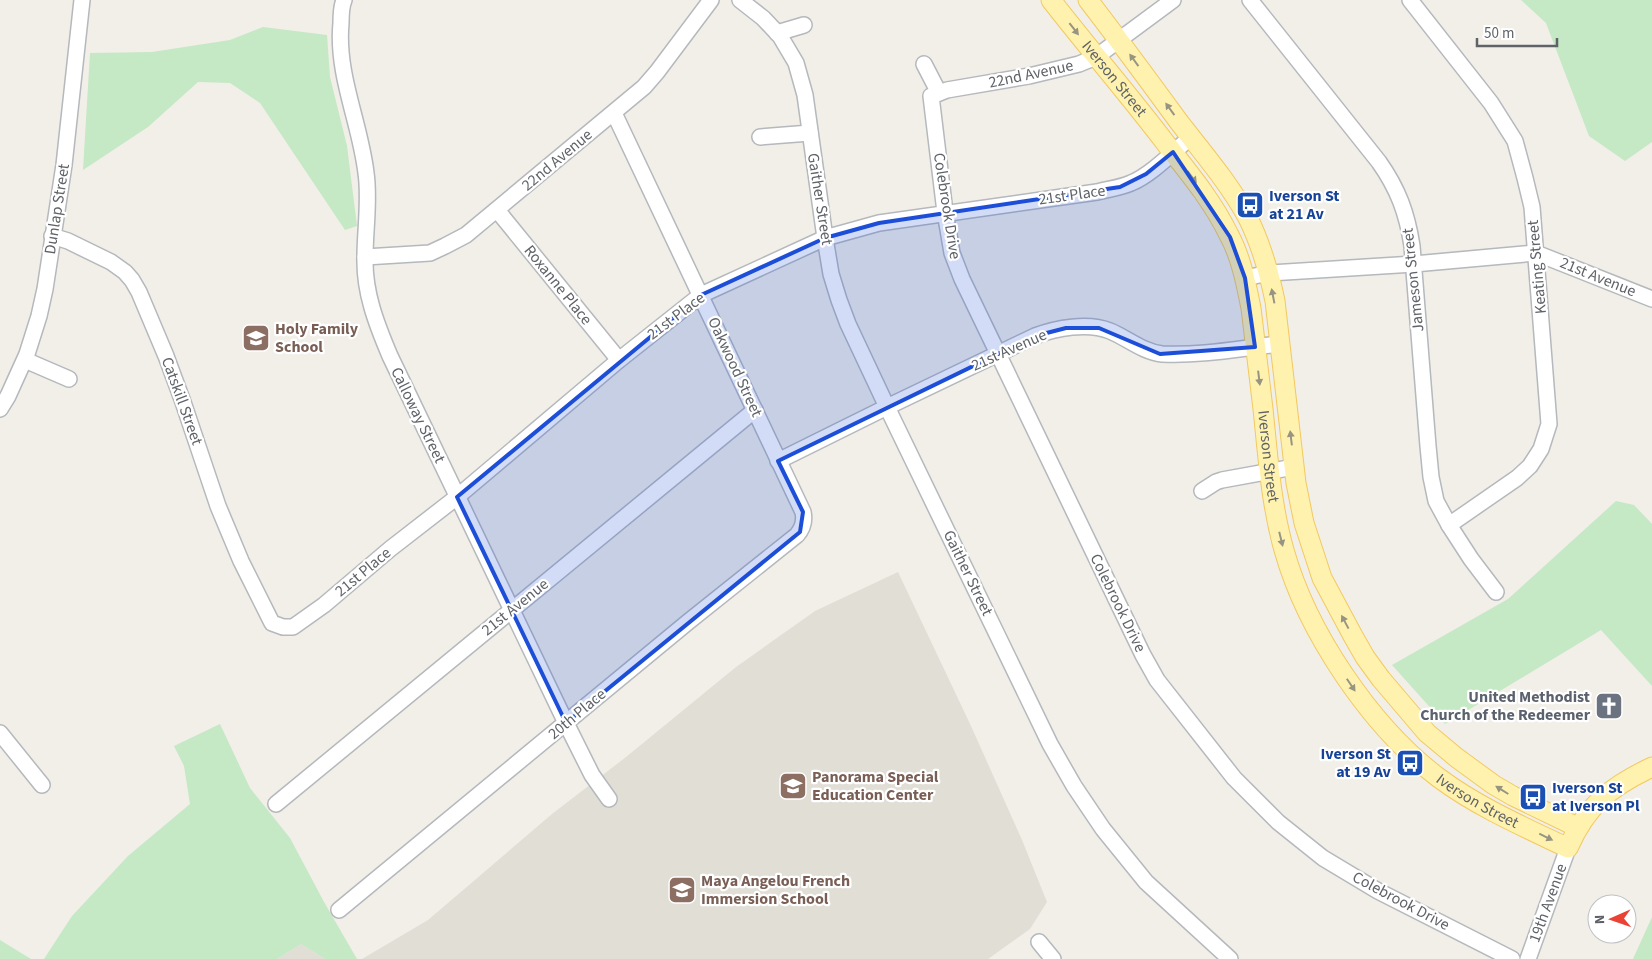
<svg xmlns="http://www.w3.org/2000/svg" width="1652" height="959" font-family="'Source Sans 3',sans-serif">
  <style>
    .education { fill: #e1ded6 }
    .green { fill: #c5e8c5 }
    .lines { fill: none; stroke-linecap: round; stroke-linejoin: round }
    .minor-casing { stroke: #b5b8bc; stroke-width: 18 }
    .major-casing { stroke: #f2c960; stroke-width: 21 }
    .minor { stroke: #fff; stroke-width: 15 }
    .major { stroke: #fff2af; stroke-width: 19 }
    .oneway { fill: #979581 }
    .marked { fill: #1d4ed8; fill-opacity: 0.2; stroke: #1d4ed8; stroke-width: 4; stroke-linejoin: round }
    .labels { text-anchor: middle; dominant-baseline: central; stroke-width: 4.5; stroke-linejoin: round; paint-order: stroke }
    .street-label { font-size: 16px; fill: #5f6368; stroke: #fff }
    .transit-label { font-size: 16px; font-weight: bold; fill: #164399; stroke: #fff; text-anchor: start }
    .education-label { font-size: 16px; font-weight: bold; fill: #785e54; stroke: #fff; text-anchor: start }
    .worship-label { font-size: 16px; font-weight: bold; fill: #5b616d; stroke: #fff; text-anchor: end }
  </style>
  <rect width="100%" height="100%" fill="#f1efe8"/>
  <g class="education">
    <path d="M898,572L971,726L1022,840L1047,902L1030,929L988,959H362L428,920L552,814L626,757L736,667L815,611Z"/>
    <path d="M301,944L325,959H277Z"/>
  </g>
  <g class="green">
    <path d="M1521,0H1652V142L1625,161L1589,136L1546,23Z"/>
    <path d="M263,27L327,35L330,77L347,146L357,226L345,230L260,103L230,83L198,82L148,127L83,170L90,53L152,52L230,40Z"/>
    <path d="M1616,501L1634,505L1652,524V686L1601,630L1445,724L1392,665L1508,599Z"/>
    <path d="M220,724L250,788L290,838L324,902L357,959H325L301,944L277,959H44L72,916L128,856L190,804L184,766L174,746Z"/>
    <path d="M1652,917V959H1633Z"/>
    <path d="M0,940L31,959H0Z"/>
  </g>
  <g class="lines">
    <g class="minor-casing">
      <g id="minor">
        <path d="M344,0C341,7 341,15 341,23C336,74 360,122 366,173C370,200 365,229 365,257C364,292 376,323 390,356L566,723L592,775L609,799"/>
        <path d="M740,0L763,18L780,36L796,63L805,95L825,238L831,274L839,300L848,324L887,407L1050,744L1074,786L1103,829L1146,882L1230,959"/>
        <path d="M1173,0L1096,57L1079,64L1029,76L947,90L931,96L945,212L952,253L962,279L1143,655L1157,680L1234,778L1278,822L1323,858L1378,891L1512,959"/>
        <path d="M1250,0L1379,162C1398,189 1407,213 1412,246L1428,446L1431,477L1436,501L1449,525L1471,559L1496,592"/>
        <path d="M1410,0L1491,103L1515,141L1525,178L1532,207L1549,424L1541,449L1530,466L1517,478L1449,525"/>
        <path d="M777,33L804,25"/>
        <path d="M924,64L939,93"/>
        <path d="M760,137L810,133"/>
        <path d="M497,210L619,360"/>
        <path d="M52,236L68,241L111,262L125,272L132,280L139,292L166,356L183,402L218,506L241,561L272,623L283,627H293L324,605L390,549L457,497L619,360L701,295L825,238L879,223L1097,192C1108,189 1120,188 1131,183C1151,175 1174,151 1191,137"/>
        <path d="M365,257L430,253L445,246L466,235L644,87L657,72L711,0"/>
        <path d="M1245,278L1269,273L1414,264L1536,253L1652,299"/>
        <path d="M25,360L69,379"/>
        <path d="M0,409L8,396L27,354L39,316L45,289L64,165L82,0"/>
        <path d="M778,461L887,407L1035,336C1056,328 1088,322 1110,331C1127,338 1143,352 1162,354C1201,356 1242,348 1280,344"/>
        <path d="M1202,491L1216,482L1222,480L1294,467"/>
        <path d="M0,733L42,785"/>
        <path d="M276,804L755,410"/>
        <path d="M339,910L688,622L797,535C803,528 805,521 803,512L614,113"/>
        <path d="M1039,942L1053,959"/>
        <path d="M1528,959L1568,848"/>
      </g>
    </g>
    <g class="major-casing">
      <g id="major">
        <path id="s1" d="M1051,0C1089,49 1130,96 1167,145C1190,174 1213,202 1229,235C1241,257 1246,283 1251,308C1255,341 1259,375 1263,409C1268,457 1271,504 1284,550C1307,632 1371,727 1439,778C1478,807 1524,827 1568,848C1587,805 1610,787 1652,767"/>
        <path d="M1088,0C1119,40 1149,81 1179,122C1203,153 1229,183 1248,218C1261,244 1269,272 1275,301L1296,483L1304,523L1322,578L1353,636L1365,657L1381,679L1427,733L1457,758L1494,785L1513,796L1577,827"/>
      </g>
    </g>
    <use href="#minor" class="minor"/>
    <use href="#major" class="major"/>
  </g>
  <defs><path id="oneway-solid" d="M-6-.8H1V-3.2L6.5 0L1 3.2V.8H-6Z" transform="scale(1.25)"/></defs>
  <g class="oneway">
    <use href="#oneway-solid" transform="translate(1074 29) rotate(52)"/>
    <use href="#oneway-solid" transform="translate(1134 60) rotate(-126)"/>
    <use href="#oneway-solid" transform="translate(1170 109) rotate(-126)"/>
    <use href="#oneway-solid" transform="translate(1192 177) rotate(53)"/>
    <use href="#oneway-solid" transform="translate(1273 296) rotate(-101)"/>
    <use href="#oneway-solid" transform="translate(1259 378) rotate(83)"/>
    <use href="#oneway-solid" transform="translate(1291 438) rotate(-97)"/>
    <use href="#oneway-solid" transform="translate(1281 539) rotate(76)"/>
    <use href="#oneway-solid" transform="translate(1345 622) rotate(-118)"/>
    <use href="#oneway-solid" transform="translate(1351 685) rotate(56)"/>
    <use href="#oneway-solid" transform="translate(1502 790) rotate(-148)"/>
    <use href="#oneway-solid" transform="translate(1546 837) rotate(26)"/>
  </g>
  <path class="marked" d="M1173,152L1230,237L1245,278L1255,347L1160,354L1099,328H1066L1035,336L778,461L803,512L800,532L566,723L457,497L701,295L825,238L879,223L1120,187L1146,174Z"/>
  <defs>
    <g id="bus-square" transform="scale(1.4375)"><rect x="-9" y="-9" width="18" height="18" rx="4" fill="#1a4fb4" stroke="#fff"/><path d="M-5-6H5V4H4V6H2V4H-2V6H-4V4H-5ZM-3.5-4V0h7V-4ZM-3.5 1.2v1.5H-2V1.2ZM2 1.2v1.5H3.5V1.2Z" fill="#fff"/></g>
    <g id="school-square" transform="scale(1.4375)"><rect x="-9" y="-9" width="18" height="18" rx="4" fill="#8d6e63" stroke="#fff"/><path d="M0-5L7-2L0 1L-7-2ZM-4 1L0 2.5L4 1V4Q0 6-4 4Z" fill="#fff"/></g>
    <g id="church-square" transform="scale(1.4375)"><rect x="-9" y="-9" width="18" height="18" rx="4" fill="#6b7280" stroke="#fff"/><path d="M-1.2-6h2.4v3.5h3.3v2.4h-3.3V6h-2.4V-.1h-3.3v-2.4h3.3Z" fill="#fff"/></g>
  </defs>
  <g fill-rule="evenodd">
    <use href="#bus-square" x="1250" y="205"/>
    <use href="#school-square" x="256" y="338"/>
    <use href="#church-square" x="1609" y="706"/>
    <use href="#bus-square" x="1410" y="763"/>
    <use href="#school-square" x="793" y="786"/>
    <use href="#bus-square" x="1533" y="797"/>
    <use href="#school-square" x="682" y="890"/>
  </g>
  <g class="labels">
    <g class="street-label">
      <text transform="translate(1031 74) rotate(-12)">22nd Avenue</text>
      <text stroke="none"><textPath href="#s1" startOffset="101">Iverson Street</textPath></text>
      <text transform="translate(557 160) rotate(-40)">22nd Avenue</text>
      <text transform="translate(1072 195) rotate(-8)">21st Place</text>
      <text transform="translate(820 199) rotate(81)">Gaither Street</text>
      <text transform="translate(947 206) rotate(81)">Colebrook Drive</text>
      <text transform="translate(57 209) rotate(-81)">Dunlap Street</text>
      <text transform="translate(1537 267) rotate(-95)">Keating Street</text>
      <text transform="translate(1598 277) rotate(22)">21st Avenue</text>
      <text transform="translate(1413 280) rotate(-96)">Jameson Street</text>
      <text transform="translate(558 285) rotate(51)">Roxanne Place</text>
      <text transform="translate(676 316) rotate(-37)">21st Place</text>
      <text transform="translate(1009 350) rotate(-24)">21st Avenue</text>
      <text transform="translate(735 367) rotate(65)">Oakwood Street</text>
      <text transform="translate(182 401) rotate(70)">Catskill Street</text>
      <text transform="translate(418 415) rotate(64)">Calloway Street</text>
      <text stroke="none"><textPath href="#s1" startOffset="521">Iverson Street</textPath></text>
      <text transform="translate(363 572) rotate(-40)">21st Place</text>
      <text transform="translate(968 573) rotate(64)">Gaither Street</text>
      <text transform="translate(1118 603) rotate(64)">Colebrook Drive</text>
      <text transform="translate(515 607) rotate(-39)">21st Avenue</text>
      <text transform="translate(577 714) rotate(-40)">20th Place</text>
      <text stroke="none"><textPath href="#s1" startOffset="941">Iverson Street</textPath></text>
      <text transform="translate(1401 901) rotate(28)">Colebrook Drive</text>
      <text transform="translate(1548 903) rotate(-70)">19th Avenue</text>
    </g>
    <g class="transit-label">
      <text x="1269" y="196">Iverson St<tspan x="1269" dy="18">at 21 Av</tspan></text>
      <text x="1391" y="754" text-anchor="end">Iverson St<tspan x="1391" dy="18">at 19 Av</tspan></text>
      <text x="1552" y="788">Iverson St<tspan x="1552" dy="18">at Iverson Pl</tspan></text>
    </g>
    <g class="education-label">
      <text x="275" y="329">Holy Family<tspan x="275" dy="18">School</tspan></text>
      <text x="812" y="777">Panorama Special<tspan x="812" dy="18">Education Center</tspan></text>
      <text x="701" y="881">Maya Angelou French<tspan x="701" dy="18">Immersion School</tspan></text>
    </g>
    <g class="worship-label">
      <text x="1590" y="697">United Methodist<tspan x="1590" dy="18">Church of the Redeemer</tspan></text>
    </g>
  </g>
  <g transform="translate(1612 919) rotate(268)"><circle r="24" fill="#ffffff" stroke="#bfc1c3"/>
  <path d="M0-4L9 19L0 12L-9 19Z" fill="#ea4335"/>
  <text y="-8" font-size="14" font-weight="bold" text-anchor="middle" fill="#5f6368">N</text>
  </g>
  <path d="M1477 38v8h80v-8" fill="none" stroke="#5f6368" stroke-width="2.5"/>
  <text x="1484" y="38" font-size="15" fill="#5f6368" stroke="#ffffff" stroke-width="4" paint-order="stroke">50 m</text>
</svg>
